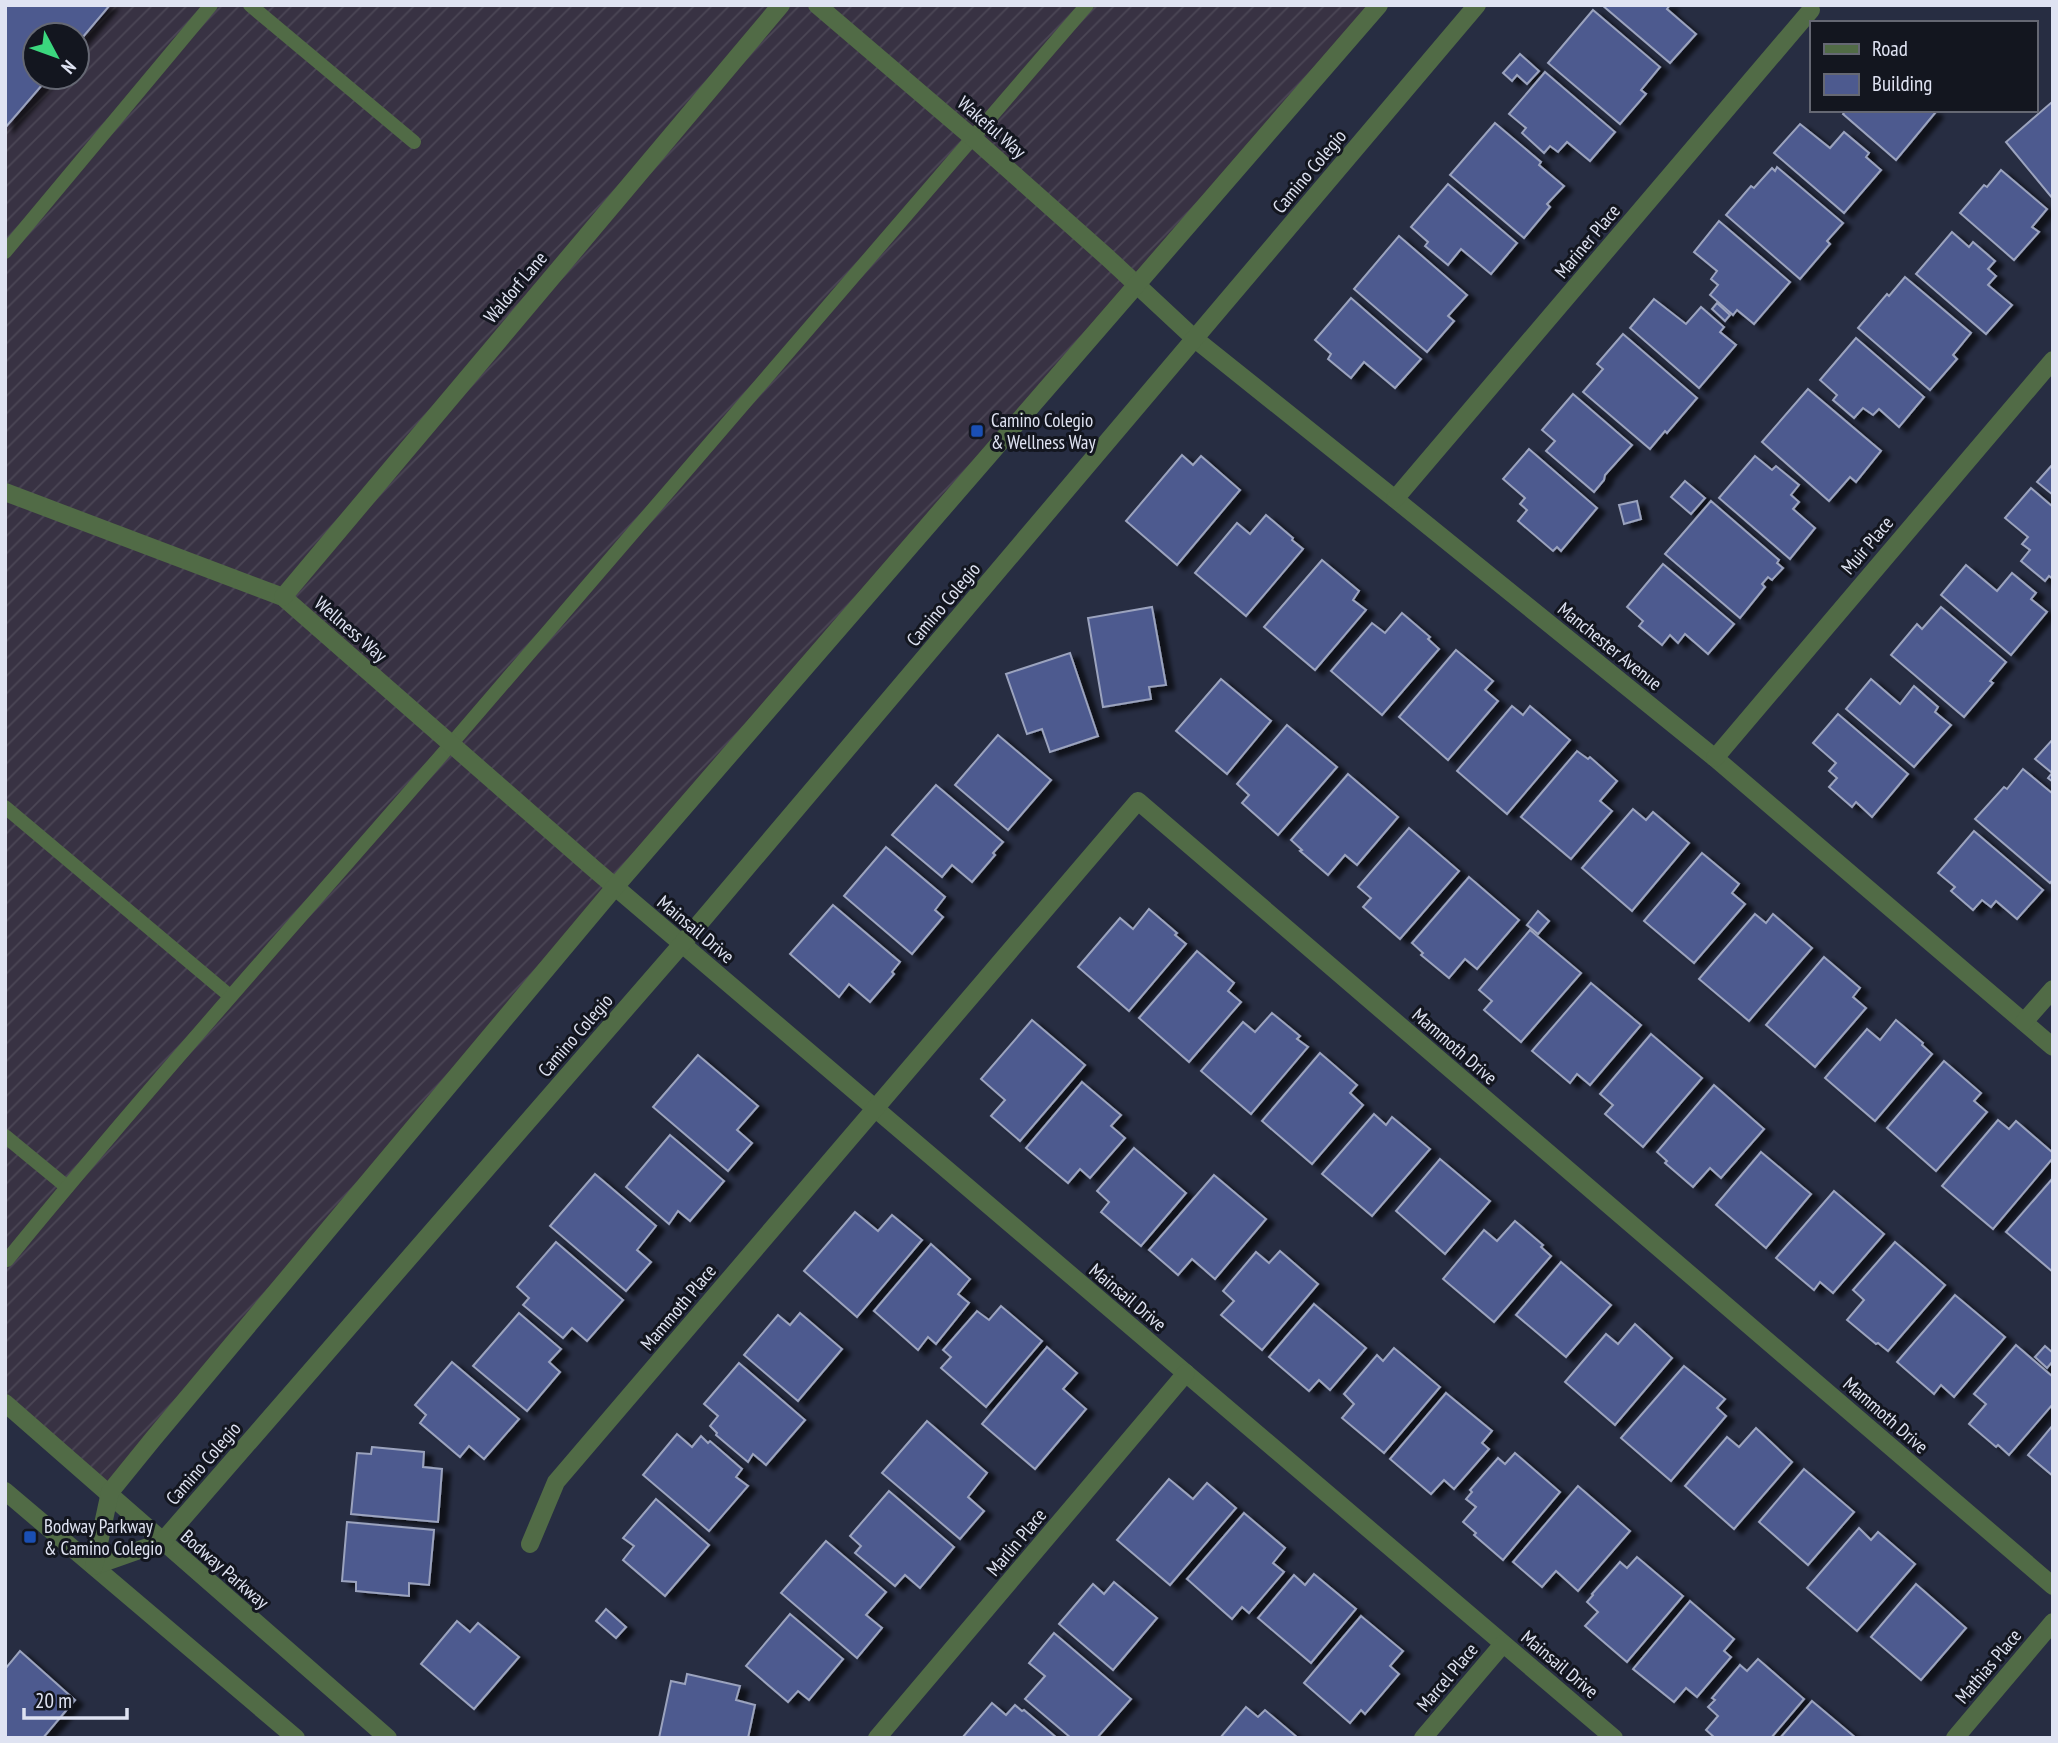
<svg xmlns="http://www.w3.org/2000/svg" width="2058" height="1743" font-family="'PT Sans Narrow',sans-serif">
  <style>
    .industrial { fill: url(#industrial-furrows); fill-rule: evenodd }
    .building { fill: #4d5a8f; stroke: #9ba3be; stroke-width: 2; filter: url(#shadow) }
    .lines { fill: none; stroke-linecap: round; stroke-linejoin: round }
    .service { stroke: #516b46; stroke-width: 14 }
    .minor { stroke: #516b46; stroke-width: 18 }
    .tertiary { stroke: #516b46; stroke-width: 18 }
    .transit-dot { fill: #1a4fb4; stroke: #13161f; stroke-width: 2.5 }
    .labels { text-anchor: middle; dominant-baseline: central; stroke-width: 6; stroke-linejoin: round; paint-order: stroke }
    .street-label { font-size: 19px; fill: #dfe3f2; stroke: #13161f }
    .poi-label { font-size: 19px; fill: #dfe3f2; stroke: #13161f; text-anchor: start }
  </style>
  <defs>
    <pattern id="industrial-furrows" width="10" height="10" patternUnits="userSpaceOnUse" patternTransform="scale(1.75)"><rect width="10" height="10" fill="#383243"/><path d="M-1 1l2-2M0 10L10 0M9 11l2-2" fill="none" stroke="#4b4655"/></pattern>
    <filter id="shadow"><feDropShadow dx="8" dy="4.5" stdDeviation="2" flood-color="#0009"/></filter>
  </defs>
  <rect width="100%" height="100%" fill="#272d42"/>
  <path class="industrial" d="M5,5H1379L110,1492L5,1403ZM35,35H77V77H35Z"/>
  <g class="building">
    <path d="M5,5H110L77,44V35H35V77H49L5,128Z"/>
    <path d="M1602,5H1670L1667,9L1696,34L1670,63Z"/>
    <path d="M1593,10L1660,67L1641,90L1646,94L1620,124L1548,63Z"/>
    <path d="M1520,54L1539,71L1527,84L1517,75L1512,81L1503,73Z"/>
    <path d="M1545,72L1615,132L1590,161L1567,142L1558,152L1550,146L1544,153L1522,133L1526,128L1509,114Z"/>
    <path d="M2052,102L2053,103V199L2006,142Z"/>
    <path d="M1846,110H1932L1935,113L1896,160L1843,114Z"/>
    <path d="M1495,123L1541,162L1539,165L1564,186L1547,204L1550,207L1524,238L1450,175Z"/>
    <path d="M1800,124L1830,148L1844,132L1869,153L1866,157L1881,170L1844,213L1774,153Z"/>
    <path d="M1777,167L1843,223L1827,241L1830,244L1800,279L1726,215L1751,186L1754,188L1772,168L1775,171Z"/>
    <path d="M2001,170L2047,209L2032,227L2039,232L2014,260L1960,213L1984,185L1987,187Z"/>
    <path d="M1448,184L1517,243L1491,274L1461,249L1448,265L1425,246L1428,242L1411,227Z"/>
    <path d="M1719,221L1790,282L1754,324L1737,310L1733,315L1710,295L1718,285L1711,279L1717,271L1694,252Z"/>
    <path d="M1952,232L1969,247L1973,242L1995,261L1988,269L1996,276L1988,285L2012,305L1986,334L1916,274Z"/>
    <path d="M1399,236L1467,295L1448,316L1454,321L1427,352L1354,289Z"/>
    <path d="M1905,277L1971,333L1953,355L1957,359L1930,390L1858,328L1887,294L1889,296Z"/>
    <path d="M1351,298L1421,359L1395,388L1364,362L1351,378L1328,359L1331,354L1315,340Z"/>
    <path d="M1654,299L1686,324L1701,307L1724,327L1720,332L1736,345L1699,388L1630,328Z"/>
    <path d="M1717,303L1730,315L1725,321L1712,309Z"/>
    <path d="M1623,334L1697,398L1667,433L1665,431L1650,449L1583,392L1603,369L1597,364Z"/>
    <path d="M1856,338L1924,397L1899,427L1879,409L1873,415L1863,408L1854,418L1833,400L1837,395L1820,380Z"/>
    <path d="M1808,389L1881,451L1856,482L1850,477L1829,501L1762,442Z"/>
    <path d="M1573,394L1632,445L1605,475L1604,480L1594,492L1546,451L1555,441L1542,430Z"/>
    <path d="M1529,449L1597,508L1561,551L1557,547L1553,551L1518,521L1527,510L1520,504L1525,498L1503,479Z"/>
    <path d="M1182,455L1193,465L1201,456L1240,490L1177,565L1126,521Z"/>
    <path d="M1755,456L1772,470L1776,466L1799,485L1791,495L1799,502L1793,509L1815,528L1790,559L1719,498Z"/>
    <path d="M2053,464V495L2037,482Z"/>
    <path d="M1685,481L1705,498L1691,514L1671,497Z"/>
    <path d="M2031,488L2053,507V579L2049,576L2045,581L2021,561L2030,550L2022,544L2028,537L2005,518Z"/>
    <path d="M1637,501L1641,519L1624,524L1619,505Z"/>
    <path d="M1711,501L1779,560L1777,563L1783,568L1772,580L1768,577L1762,584L1765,587L1740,618L1665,554Z"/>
    <path d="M1266,515L1293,538L1292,540L1303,549L1246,616L1195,573L1237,523L1250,534Z"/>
    <path d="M1322,560L1359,591L1353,600L1366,610L1315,670L1264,627Z"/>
    <path d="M1663,564L1734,624L1708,654L1685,634L1678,643L1670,635L1662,645L1639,626L1643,621L1627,607Z"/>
    <path d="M1966,565L1997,591L2012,573L2036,593L2031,599L2047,612L2011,655L1941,595Z"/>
    <path d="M1152,607L1166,685L1149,687L1151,699L1103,707L1088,618Z"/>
    <path d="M1941,607L2006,662L1990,681L1993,683L1964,717L1891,655L1917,624L1922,629Z"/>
    <path d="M1402,613L1430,637L1428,639L1439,649L1382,715L1331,671L1372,623L1385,633Z"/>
    <path d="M1456,650L1493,681L1485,690L1498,701L1448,760L1399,717Z"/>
    <path d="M1070,653L1098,736L1050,752L1042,729L1027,734L1006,674Z"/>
    <path d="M1221,679L1271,721L1227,774L1176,731Z"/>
    <path d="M1871,679L1900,704L1914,686L1938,707L1935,712L1951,725L1914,767L1846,709Z"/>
    <path d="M1512,706L1523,715L1530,706L1570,740L1507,814L1457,771Z"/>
    <path d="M1838,714L1908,774L1872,817L1856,802L1852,807L1829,787L1837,778L1829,771L1836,763L1813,743Z"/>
    <path d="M1287,725L1337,767L1278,835L1242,803L1249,795L1237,784Z"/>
    <path d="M998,735L1051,780L1008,830L955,785Z"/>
    <path d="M2053,739V782L2048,778L2052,773L2035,759Z"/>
    <path d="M1577,751L1588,759L1590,757L1617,781L1600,801L1612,811L1571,859L1521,817Z"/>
    <path d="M2023,769L2053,794V879L2050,883L1975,819L2004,787L2007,789Z"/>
    <path d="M1348,774L1398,817L1357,865L1345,855L1328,875L1300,851L1302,850L1291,840Z"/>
    <path d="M936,785L1003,842L993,853L995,855L972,882L952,865L942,877L892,835Z"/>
    <path d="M1633,809L1646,820L1653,812L1689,843L1632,911L1582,868Z"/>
    <path d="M1409,828L1459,871L1400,939L1363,907L1371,898L1358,887Z"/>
    <path d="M1974,831L2043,890L2017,919L1996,901L1991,907L1982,900L1973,910L1951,891L1955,887L1938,873Z"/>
    <path d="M886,847L945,897L935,910L943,917L912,954L844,896Z"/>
    <path d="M1702,853L1739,884L1732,893L1745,904L1694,963L1644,921Z"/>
    <path d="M1469,877L1519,920L1477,969L1465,959L1449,978L1421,955L1423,953L1412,943Z"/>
    <path d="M833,905L900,962L892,972L894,974L870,1002L849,984L839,997L790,954Z"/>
    <path d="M1149,909L1177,933L1175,935L1186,944L1129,1011L1078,967L1120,918L1133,929Z"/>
    <path d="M1538,911L1549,921L1538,934L1527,925Z"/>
    <path d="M1755,914L1766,923L1773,914L1812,948L1749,1021L1699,979Z"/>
    <path d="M1530,930L1581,973L1521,1042L1484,1010L1492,1001L1479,990Z"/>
    <path d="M1197,951L1234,983L1228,991L1241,1002L1189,1062L1139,1018Z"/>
    <path d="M1824,957L1860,988L1853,997L1866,1008L1815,1067L1766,1025Z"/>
    <path d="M1591,983L1641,1025L1590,1085L1577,1074L1570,1083L1532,1051Z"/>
    <path d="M1272,1013L1300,1036L1297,1039L1308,1047L1251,1114L1201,1071L1243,1022L1255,1032Z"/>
    <path d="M1032,1020L1085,1065L1020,1141L991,1116L1005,1100L981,1079Z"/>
    <path d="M1896,1020L1923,1043L1922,1045L1932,1054L1875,1121L1825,1078L1867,1029L1880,1040Z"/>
    <path d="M1651,1034L1702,1078L1643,1147L1605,1114L1613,1105L1600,1094Z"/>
    <path d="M1320,1053L1357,1085L1350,1093L1363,1105L1312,1164L1262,1121Z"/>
    <path d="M698,1055L758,1106L737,1130L752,1143L728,1171L653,1107Z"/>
    <path d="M1944,1061L1981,1093L1974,1101L1987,1112L1936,1171L1887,1128Z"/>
    <path d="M1082,1082L1121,1115L1111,1126L1125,1138L1090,1178L1080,1169L1068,1183L1026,1148Z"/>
    <path d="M1714,1085L1764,1129L1721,1178L1710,1168L1693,1187L1665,1163L1667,1161L1657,1152Z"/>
    <path d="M1374,1114L1386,1125L1392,1117L1430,1149L1372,1216L1322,1174Z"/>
    <path d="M1998,1120L2009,1129L2016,1121L2053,1153V1158L1993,1229L1942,1186Z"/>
    <path d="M670,1135L724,1181L690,1221L678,1211L669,1224L626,1187Z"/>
    <path d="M1134,1148L1186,1193L1141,1246L1101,1212L1109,1202L1097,1191Z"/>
    <path d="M1761,1152L1811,1194L1766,1248L1716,1205Z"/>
    <path d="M1440,1159L1490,1201L1445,1254L1396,1211Z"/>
    <path d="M595,1174L656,1226L637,1250L651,1262L626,1291L550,1226Z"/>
    <path d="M1214,1175L1266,1219L1215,1279L1192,1259L1178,1275L1149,1250Z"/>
    <path d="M2053,1178V1272L2006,1232Z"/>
    <path d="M1834,1191L1884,1234L1833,1293L1820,1282L1814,1290L1776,1258Z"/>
    <path d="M855,1212L878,1231L892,1215L922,1240L857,1317L804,1271Z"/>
    <path d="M1515,1221L1543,1245L1541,1247L1551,1256L1494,1322L1443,1279L1484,1230L1497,1241Z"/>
    <path d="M556,1242L623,1300L587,1341L572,1328L563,1338L523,1305L529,1298L517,1287Z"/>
    <path d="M1895,1242L1945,1285L1888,1351L1878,1343L1876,1344L1847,1320L1864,1300L1853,1290Z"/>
    <path d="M931,1244L970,1279L958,1294L969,1303L936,1344L928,1337L918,1350L874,1311Z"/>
    <path d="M1280,1251L1318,1284L1262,1350L1221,1315L1234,1301L1223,1291L1256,1252L1269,1263Z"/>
    <path d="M1561,1262L1611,1305L1566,1357L1516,1315Z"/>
    <path d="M1955,1295L2005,1337L1954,1397L1941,1385L1934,1394L1897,1362Z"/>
    <path d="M1314,1304L1366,1348L1330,1390L1319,1380L1309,1391L1269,1357Z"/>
    <path d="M1001,1306L1042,1341L986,1407L941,1368L951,1357L943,1350L977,1311L989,1320Z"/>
    <path d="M519,1313L561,1349L549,1362L560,1372L527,1411L473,1366Z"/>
    <path d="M800,1313L842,1349L798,1401L744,1355L778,1315L790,1325Z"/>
    <path d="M1635,1324L1672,1358L1615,1425L1565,1382L1606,1334L1618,1344Z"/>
    <path d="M2016,1345L2053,1377V1404L2009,1455L1998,1445L1996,1447L1969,1424L1986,1404L1974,1394Z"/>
    <path d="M2045,1346L2053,1353V1361L2047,1368L2035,1357Z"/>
    <path d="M1047,1347L1077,1373L1063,1389L1086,1409L1035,1469L982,1424Z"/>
    <path d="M1394,1348L1440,1387L1384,1453L1342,1418L1354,1404L1344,1394L1377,1355L1383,1361Z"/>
    <path d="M452,1362L519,1419L484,1459L469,1446L460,1457L420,1423L426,1415L415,1405Z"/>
    <path d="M739,1363L805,1420L766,1465L753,1454L748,1462L716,1435L717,1433L710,1426L718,1416L704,1404Z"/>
    <path d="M1684,1366L1725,1399L1717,1408L1726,1416L1671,1481L1621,1438Z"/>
    <path d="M1446,1393L1492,1431L1482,1443L1489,1449L1454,1489L1444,1480L1431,1494L1390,1459Z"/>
    <path d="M927,1421L987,1473L968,1497L984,1511L960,1539L882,1473Z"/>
    <path d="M2053,1425V1476L2028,1455Z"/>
    <path d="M1756,1428L1792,1462L1734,1529L1685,1486L1727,1437L1739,1447Z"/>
    <path d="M677,1434L692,1447L701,1436L708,1443L710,1441L742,1469L736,1477L748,1486L709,1531L643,1475Z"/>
    <path d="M372,1447L424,1452L423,1467L442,1469L438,1522L351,1514L357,1453L371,1454Z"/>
    <path d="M1515,1453L1560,1492L1503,1560L1474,1535L1476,1533L1463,1522L1476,1507L1466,1499L1472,1492L1470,1490L1498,1458L1505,1464Z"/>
    <path d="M1804,1469L1854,1512L1808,1565L1759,1522Z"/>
    <path d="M1169,1479L1193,1499L1207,1483L1236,1508L1170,1585L1117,1540Z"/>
    <path d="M1578,1486L1630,1531L1578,1591L1556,1571L1542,1587L1513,1562Z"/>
    <path d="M889,1491L954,1547L920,1588L905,1575L895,1586L855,1553L861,1546L850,1536Z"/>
    <path d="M656,1499L709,1545L665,1596L623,1560L634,1546L623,1538Z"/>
    <path d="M1244,1513L1285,1548L1273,1563L1284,1572L1249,1613L1242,1607L1232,1619L1187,1579Z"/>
    <path d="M347,1522L434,1530L429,1585L409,1583V1596L356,1591V1582L342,1581Z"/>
    <path d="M1859,1528L1871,1540L1878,1532L1915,1564L1857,1631L1807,1588Z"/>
    <path d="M826,1541L886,1592L866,1615L882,1628L857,1658L781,1593Z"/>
    <path d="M1637,1557L1683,1596L1627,1662L1585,1626L1598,1612L1587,1602L1593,1595L1592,1594L1620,1562L1627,1568Z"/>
    <path d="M1314,1574L1356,1609L1311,1663L1258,1618L1294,1575L1305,1585Z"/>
    <path d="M1114,1582L1157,1618L1113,1670L1059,1624L1093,1584L1104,1594Z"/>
    <path d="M1916,1584L1966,1628L1921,1680L1871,1637Z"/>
    <path d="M1690,1601L1734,1639L1724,1651L1731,1657L1697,1697L1686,1688L1674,1702L1633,1669Z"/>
    <path d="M606,1609L626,1627L616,1638L596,1621Z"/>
    <path d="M790,1614L843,1659L809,1700L798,1691L788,1702L746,1666Z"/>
    <path d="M1361,1616L1403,1651L1390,1666L1399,1674L1365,1714L1361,1710L1350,1723L1304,1683Z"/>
    <path d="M457,1621L470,1632L478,1623L519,1657L474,1709L421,1664Z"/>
    <path d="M1054,1633L1131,1699L1097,1738H1071L1025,1699L1045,1676L1029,1663Z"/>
    <path d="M20,1651L75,1700L43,1738H5V1669Z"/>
    <path d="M1758,1659L1804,1699L1771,1738H1715L1706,1730L1718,1716L1708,1707L1715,1700L1712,1698L1740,1665L1747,1671Z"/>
    <path d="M687,1674L740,1686L736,1700L755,1705L748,1738H659L671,1681L685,1684Z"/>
    <path d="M1812,1701L1856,1738H1780Z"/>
    <path d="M992,1703L1006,1715L1015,1705L1022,1711L1024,1710L1057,1738H962Z"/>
    <path d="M1246,1707L1258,1717L1265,1710L1298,1738H1220Z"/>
  </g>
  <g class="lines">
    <g class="service">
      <path d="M250,5L414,142"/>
      <path d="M5,252L211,5"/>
      <path d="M5,807L230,996"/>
      <path d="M5,1136L67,1187"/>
      <path d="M7,1260C151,1084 303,915 452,743C664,498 876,252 1087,5"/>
    </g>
    <g class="minor">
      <path d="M817,5L973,138L1108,258L1195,339L1395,499L1715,758L2053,1047"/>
      <path d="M5,492L283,597L593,868L1614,1738"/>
      <path d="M1395,499L1811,10"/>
      <path d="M283,597L781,5"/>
      <path d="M1715,758L2053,360"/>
      <path d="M2024,1022L2053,989"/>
      <path d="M530,1544L556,1482L1138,801L2053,1586"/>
      <path d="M877,1738L1186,1373"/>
      <path d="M1423,1738L1503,1644"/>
      <path d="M1955,1738L2053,1622"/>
    </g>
    <g class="tertiary">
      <path d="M5,1403L388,1738"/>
      <path d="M5,1491L296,1738"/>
      <path d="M94,1566L162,1542L682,944L1477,5"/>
      <path d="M94,1566L110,1492L153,1439L615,887L1379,5"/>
    </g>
  </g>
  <g class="transit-dot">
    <rect x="970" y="424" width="14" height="14" rx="3.5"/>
    <rect x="23" y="1530" width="14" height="14" rx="3.5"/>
  </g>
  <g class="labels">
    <g class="street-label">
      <text transform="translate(992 127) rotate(41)">Wakeful Way</text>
      <text transform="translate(1309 171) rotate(-50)">Camino Colegio</text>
      <text transform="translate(1587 241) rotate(-50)">Mariner Place</text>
      <text transform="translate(515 287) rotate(-50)">Waldorf Lane</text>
      <text transform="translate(1867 545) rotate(-50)">Muir Place</text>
      <text transform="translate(943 604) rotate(-50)">Camino Colegio</text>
      <text transform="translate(351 629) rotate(41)">Wellness Way</text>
      <text transform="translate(1610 646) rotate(39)">Manchester Avenue</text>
      <text transform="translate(696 929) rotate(40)">Mainsail Drive</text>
      <text transform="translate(575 1035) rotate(-49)">Camino Colegio</text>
      <text transform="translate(1455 1046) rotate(41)">Mammoth Drive</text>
      <text transform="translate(1128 1297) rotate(40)">Mainsail Drive</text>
      <text transform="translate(678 1307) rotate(-50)">Mammoth Place</text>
      <text transform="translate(1886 1415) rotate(41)">Mammoth Drive</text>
      <text transform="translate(203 1463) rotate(-49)">Camino Colegio</text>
      <text transform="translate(1016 1542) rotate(-50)">Marlin Place</text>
      <text transform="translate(225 1569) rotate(41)">Bodway Parkway</text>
      <text transform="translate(1560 1664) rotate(40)">Mainsail Drive</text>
      <text transform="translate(1988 1666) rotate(-50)">Mathias Place</text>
      <text transform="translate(1447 1677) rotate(-50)">Marcel Place</text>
    </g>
    <g class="poi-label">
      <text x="991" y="420">Camino Colegio<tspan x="991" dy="22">&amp; Wellness Way</tspan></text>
      <text x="44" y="1526">Bodway Parkway<tspan x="44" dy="22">&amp; Camino Colegio</tspan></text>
    </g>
  </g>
  <rect width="2058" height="1743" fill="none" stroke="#dfe3f2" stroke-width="14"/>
  <rect x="1810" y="21" width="228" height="91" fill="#13161f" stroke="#656873" stroke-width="2"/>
  <rect x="1824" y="44" width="35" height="10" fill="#516b46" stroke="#656873" stroke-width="2"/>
  <text x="1872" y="56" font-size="21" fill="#dfe3f2">Road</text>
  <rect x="1824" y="74" width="35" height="21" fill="#4d5a8f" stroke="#656873" stroke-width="2"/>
  <text x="1872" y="91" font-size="21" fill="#dfe3f2">Building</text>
  <g transform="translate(56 56) rotate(131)"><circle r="33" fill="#13161f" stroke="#656873" stroke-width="2"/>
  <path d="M0-5L12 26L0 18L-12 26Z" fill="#3bd77e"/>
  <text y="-10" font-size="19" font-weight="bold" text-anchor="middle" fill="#dfe3f2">N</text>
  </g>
  <path d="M24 1708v10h103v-10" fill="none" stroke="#dfe3f2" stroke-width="3.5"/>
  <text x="35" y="1708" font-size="21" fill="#dfe3f2" stroke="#13161f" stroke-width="5" paint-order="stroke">20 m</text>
</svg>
